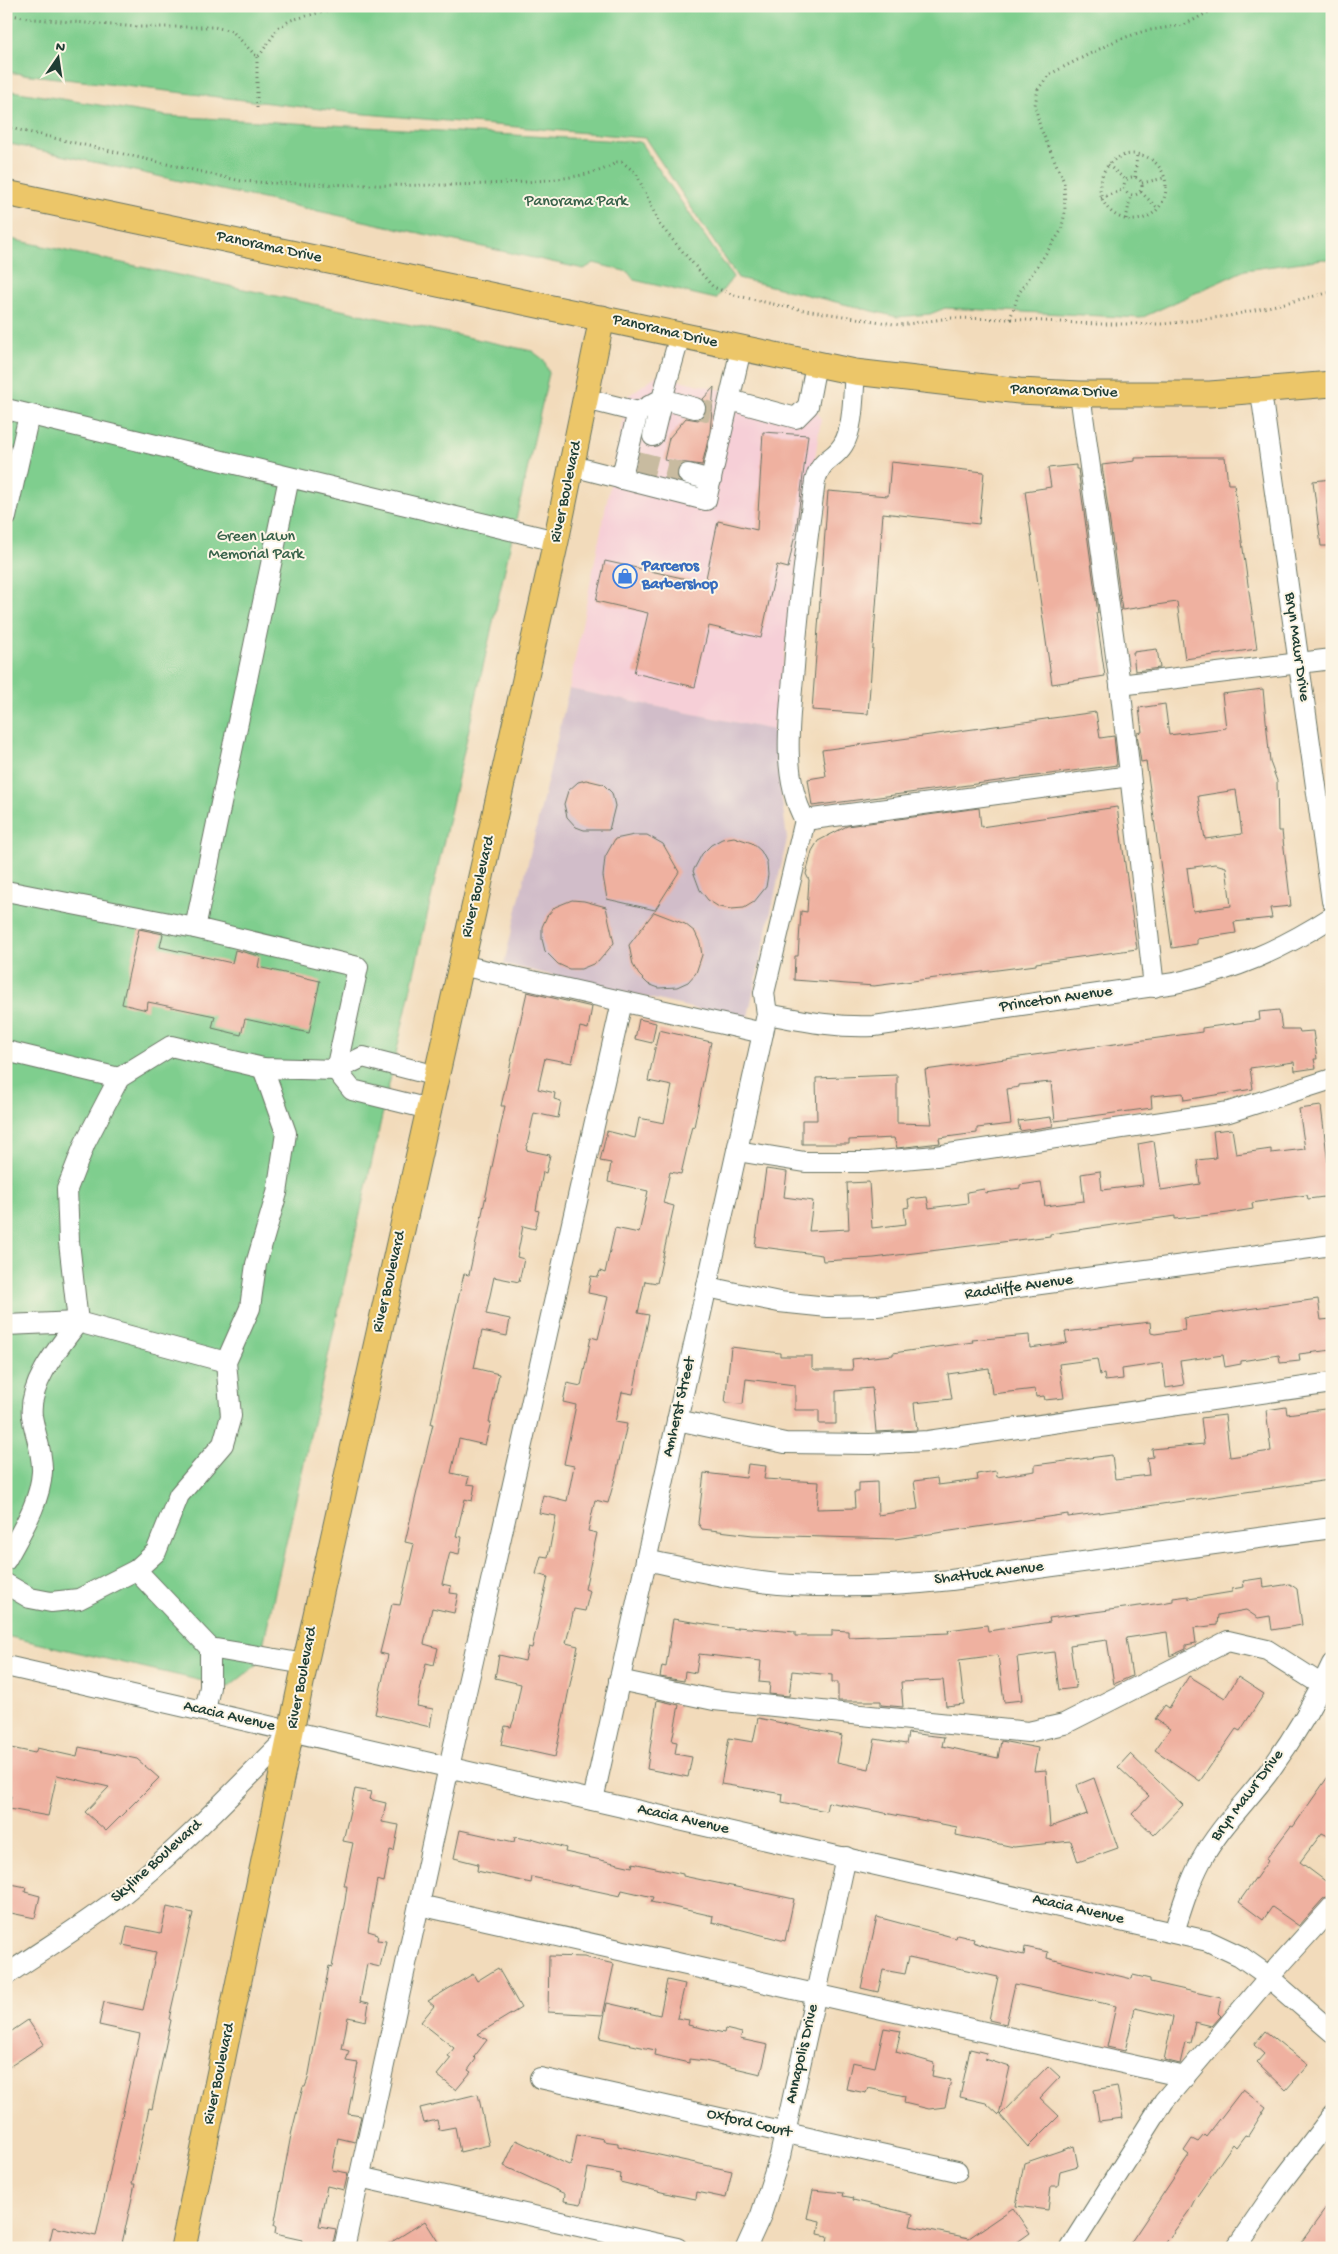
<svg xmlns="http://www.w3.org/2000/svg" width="1338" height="2254" font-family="'Gochi Hand',sans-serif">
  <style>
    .built { fill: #f6cfd7 }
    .industrial { fill: #d1bdc9 }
    .green { fill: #7fce8e; stroke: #4f8661 }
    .building { fill: #efb1a0; fill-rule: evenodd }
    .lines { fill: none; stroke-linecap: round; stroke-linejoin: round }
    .minor-tunnel { stroke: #c8bba0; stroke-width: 20; stroke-dasharray: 20 10; stroke-linecap: butt }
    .minor-casing { stroke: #697463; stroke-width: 22 }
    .major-casing { stroke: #697463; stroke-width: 27 }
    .path { stroke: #697463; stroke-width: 3; stroke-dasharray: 1 4; stroke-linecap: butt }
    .minor { stroke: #fff; stroke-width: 20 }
    .major { stroke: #ecc669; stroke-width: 25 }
    .labels { text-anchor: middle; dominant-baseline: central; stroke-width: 4; stroke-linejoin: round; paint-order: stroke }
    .park-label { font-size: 16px; fill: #37614a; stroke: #fcf5e5 }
    .street-label { font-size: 16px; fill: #1f3d34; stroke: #fcf5e5 }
    .shop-label { font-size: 16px; font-weight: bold; fill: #366cbe; stroke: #fcf5e5; text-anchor: start }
  </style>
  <rect width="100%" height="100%" fill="#fcf5e5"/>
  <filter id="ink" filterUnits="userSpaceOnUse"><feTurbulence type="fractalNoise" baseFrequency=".02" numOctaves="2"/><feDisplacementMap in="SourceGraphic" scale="10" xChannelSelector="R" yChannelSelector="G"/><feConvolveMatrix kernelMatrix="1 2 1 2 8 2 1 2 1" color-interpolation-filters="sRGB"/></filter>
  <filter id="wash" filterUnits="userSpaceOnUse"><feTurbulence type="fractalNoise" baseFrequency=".0096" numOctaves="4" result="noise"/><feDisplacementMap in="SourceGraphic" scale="20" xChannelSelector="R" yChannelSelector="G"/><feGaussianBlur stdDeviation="1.12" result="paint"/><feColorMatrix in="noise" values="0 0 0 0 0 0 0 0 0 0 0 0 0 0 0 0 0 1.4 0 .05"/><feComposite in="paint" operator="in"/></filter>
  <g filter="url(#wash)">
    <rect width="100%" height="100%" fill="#f2dbbb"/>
    <path class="built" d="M657,375L817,412L821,419L773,730L569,689L628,396Z"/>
    <path class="industrial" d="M569,689L773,730L787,839L747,1021L504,964Z"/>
    <g class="green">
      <path d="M6,6H1332V260L1323,259L1245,270L1141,318L945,308L930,314L897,317L738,278L645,138L354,113L6,72Z"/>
      <path d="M6,90L167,116L640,142L733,277L716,299L634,280L628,272L594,263L584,269L6,143Z"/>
      <path d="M6,238L532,351L544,360L549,373L259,1663L229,1687L6,1636Z"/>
    </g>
    <g id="blocks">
      <g class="building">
        <path d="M714,387L710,432L702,465L664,460L669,438L686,418L698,420L704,416L707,405L703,399Z"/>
        <path d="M763,432L808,435L797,524L788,568L777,565L761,638L709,626L695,687L634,673L648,613L596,601L605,561L705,583L718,521L757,530Z"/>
        <path d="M1183,457H1225L1228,484H1234L1257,649L1185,659L1177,602L1122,610L1102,465L1135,461V458Z"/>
        <path d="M891,462L984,472L979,524L883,513L868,714L812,710L828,491L888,496Z"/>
        <path d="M1076,465V469H1078L1098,613H1096L1105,676L1052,684L1025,491L1051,487L1048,468Z"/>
        <path d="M1332,479V546H1321L1313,481Z"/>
        <path d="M1157,649L1160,668L1135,671L1133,652Z"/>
        <path d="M1263,689L1270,762L1277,781L1278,831H1282L1291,906L1270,908L1272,918L1234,922L1236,933L1197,939V944L1172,948L1146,761L1141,762L1137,733L1142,732L1139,708L1165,704L1169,735L1226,728L1222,694ZM1236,790L1242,834L1205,839L1198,796ZM1215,864L1226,867L1231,906L1193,911L1187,868Z"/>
        <path d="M1096,712L1100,738L1114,736L1117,765L812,806L808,779L826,776L822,750Z"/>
        <path d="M586,780L603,784L612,793L615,806L609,830H584L576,827L567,817L564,804L568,791L578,782Z"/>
        <path d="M1117,807L1137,949L1036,963V965L874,986L794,980L795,956H798L801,911L807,912L809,880L806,874L812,851L818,841L847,826L979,808L981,827Z"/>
        <path d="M634,835H647L663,844L679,872L655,910L607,899L603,876L605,857L615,839Z"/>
        <path d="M734,837L752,843L761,851L767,862L768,875L766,887L754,902L744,908L731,909L719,907L708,900L700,890L693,871L702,854L711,845L722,839Z"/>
        <path d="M572,900L584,901L606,907L614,943L598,962L581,969H569L558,964L545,951L542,939V927L547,916L555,907Z"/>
        <path d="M654,912L685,924L695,932L700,943L702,955L696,973L688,982L677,987L659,988L648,984L639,975L633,965L629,945Z"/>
        <path d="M139,929L163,934L160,947L232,963L235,950L260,956L258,967L320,981L309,1033L245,1019L241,1035L212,1028L215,1016L148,1002L147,1010L122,1004Z"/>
        <path d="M527,992L592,1007L588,1029L580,1027L572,1063L545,1058L538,1089L555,1093L554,1099L561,1101L558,1118L534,1113L526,1150L550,1155L546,1173L543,1172L536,1210L539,1211L535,1229L523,1226L517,1257L524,1259L519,1282L494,1277L486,1314L510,1319L507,1336L482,1331L474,1368L499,1374L489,1422H491L485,1445L459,1439L451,1473L469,1477L467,1484L475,1485L472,1501L465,1499L456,1536L462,1537L459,1554L450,1552L442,1584L451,1586L450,1593L458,1594L454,1613L432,1608L424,1644L438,1648L434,1665L426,1663L417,1706L433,1709L430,1727L375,1714L388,1655L380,1653L392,1604L400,1605L414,1544L405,1542L433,1424H431L451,1329L464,1274L469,1275L505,1106H501Z"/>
        <path d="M1279,1010L1282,1029H1299L1300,1032L1313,1031L1317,1059H1314L1316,1068L1295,1071L1294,1062L1250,1068L1253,1089L1184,1100L1183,1093L1151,1096L1152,1108L1055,1121L1051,1082L1019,1085V1087L1007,1089L1011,1124L977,1128V1133L939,1138L940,1143L897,1148L894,1138L849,1140V1144H802V1120H817L816,1078L897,1075V1123L932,1124L925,1070L1202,1032V1028L1260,1020L1259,1012Z"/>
        <path d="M639,1019L656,1023L652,1043L635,1039Z"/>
        <path d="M659,1030L711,1042L694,1127L692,1126L681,1174L670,1172L663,1203L674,1206L657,1283L645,1281L638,1313L649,1315L633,1394L622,1392L615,1422L627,1424L616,1475L608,1503L595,1500L588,1531L597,1533L585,1589L590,1591L585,1611L574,1609L566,1643L578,1646L555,1757L501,1745L505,1726L511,1727L514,1719L521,1684L495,1678L499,1655L525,1661L528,1647L532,1648L548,1577L536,1574L541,1556L548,1557L556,1516L539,1513L543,1495L567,1501L574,1466L564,1464L576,1405L563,1402L567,1383L581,1386L591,1337L598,1339L608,1297L588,1293L591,1276L598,1277L600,1271L605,1273L615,1228L639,1233L648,1191L608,1182L611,1163L600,1161L607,1131L635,1138L639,1118L664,1123L672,1086L648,1081Z"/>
        <path d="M1321,1106L1332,1196L1308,1199L1307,1195L1277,1199L1252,1203L1253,1209L1228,1213L1175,1219V1216L1050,1234V1236L874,1258L823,1261L822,1255L755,1246L766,1169L787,1172L784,1197L813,1201L809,1231L849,1229L847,1183L869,1182L872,1228L906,1224L904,1208L909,1207L908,1199L927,1197L929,1208L968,1203L967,1192L984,1189L985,1193L1020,1188V1185L1041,1182L1045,1206L1084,1201L1081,1174L1100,1171L1102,1190L1143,1185L1138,1144L1154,1141L1161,1190L1200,1184L1197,1160L1216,1158L1213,1131L1232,1129L1236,1154L1271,1149V1153L1305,1149L1299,1109Z"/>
        <path d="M1051,1117L1053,1126L1020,1131L1018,1121Z"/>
        <path d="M1318,1299L1321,1320L1332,1319V1350L1299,1354L1300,1361L1280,1363L1279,1355L1241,1361V1364L1225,1367L1223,1355L1180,1361L1184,1385L1166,1388L1163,1363L1122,1369L1123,1379L1105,1381L1104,1374L1100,1375L1097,1359L1059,1364L1064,1398L1045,1400L1044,1396L1036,1397L1035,1389L992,1394L989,1368L948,1374L952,1399L914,1403L917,1430L876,1432L872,1388L836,1391V1424H819V1410H795V1385L746,1379L743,1404L725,1403L731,1347L780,1353V1356H812V1368L816,1370H853L852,1359L893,1355V1353L973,1342L972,1340L1029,1335L1030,1348L1067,1343L1065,1332L1150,1322L1151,1333L1155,1334L1185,1330L1184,1318Z"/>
        <path d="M1286,1407L1287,1414L1332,1408V1478L1329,1480L1120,1510L1068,1517V1514L895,1539L753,1535L702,1529L698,1523L704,1473L746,1478L748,1464L766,1466L764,1479L819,1482L817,1509L855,1508L854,1492H859V1483L877,1482L878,1515L918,1509L914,1481L937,1478L938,1485L978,1480L977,1474L996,1471L997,1477L1035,1471V1465L1112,1455L1115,1479L1149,1475L1147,1458L1153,1457L1152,1449L1204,1444L1201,1418L1225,1415L1230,1457L1271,1451L1266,1410Z"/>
        <path d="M1263,1578L1264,1588L1290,1584L1297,1589L1302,1625L1272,1630L1270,1616L1258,1618L1246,1610L1218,1615L1217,1625L1194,1628L1196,1643L1186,1645V1649L1170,1656L1167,1632L1126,1638L1132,1676L1114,1684L1107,1640L1070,1645L1076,1688L1059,1690L1054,1652L1017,1657L1022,1700L1004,1702L998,1655L959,1660L964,1704L946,1706L943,1680L901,1682L903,1707L881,1705V1701H838V1682H832V1675L792,1671L789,1696L769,1694L770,1683L759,1682L761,1661L699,1654L696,1673L685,1671L684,1681L660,1677L662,1666L666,1667L673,1619L738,1629V1627L795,1632V1636H832V1630L848,1631V1637L949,1633L948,1630L987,1625L988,1631L1050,1622L1049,1618L1162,1603L1173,1601V1598L1189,1596V1599L1232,1592V1589L1244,1587L1243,1581Z"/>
        <path d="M1189,1676L1225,1698L1238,1677L1264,1694L1240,1731L1236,1729L1200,1781L1155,1750L1170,1729L1155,1719L1165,1705L1169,1708Z"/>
        <path d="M657,1700L679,1705L672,1741L677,1742L675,1754L692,1757L688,1777L647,1769Z"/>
        <path d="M758,1718L839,1735L842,1736L837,1762L869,1769L875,1739L906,1744L908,1733L944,1737L942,1746L998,1758L1001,1741L1038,1748L1034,1771L1046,1770L1050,1827L1087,1814L1077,1785L1094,1778L1118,1848L1078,1862L1071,1841L1014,1847L956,1835L957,1827L828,1802L826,1811L782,1802L783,1794L721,1784L729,1738L753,1742Z"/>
        <path d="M6,1747L35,1753L37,1748L77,1757L79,1747L137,1759L159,1778L106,1831L85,1812L109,1787L57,1775L48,1816L9,1809L11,1796L6,1795Z"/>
        <path d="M1130,1754L1183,1805L1154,1835L1132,1814L1149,1796L1118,1767Z"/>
        <path d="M1332,1771V1838L1322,1833L1300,1862L1332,1886V1894L1323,1899L1299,1926L1272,1907L1263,1920L1239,1902L1268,1861L1266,1859L1291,1826L1293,1827Z"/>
        <path d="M355,1789L371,1792L369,1799L386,1803L382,1822L399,1825L394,1851L390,1850L384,1882L377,1880L368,1931L378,1934L377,1940L386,1941L380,1967L367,1964L360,2001L369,2003L366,2021L348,2017L342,2049L349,2051L346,2061L358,2063L348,2114L361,2116L355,2142L338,2138L332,2170L348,2173L344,2190L327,2186L319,2226L336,2229L332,2248H300L302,2240L275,2234L276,2226H274L291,2135L303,2087H305L308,2079L329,1966L332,1967L345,1901L347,1886H344L353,1843L343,1841Z"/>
        <path d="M460,1830L514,1842L515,1837L531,1840V1838L566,1848L565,1852L632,1867L633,1863L683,1874V1876L794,1899L785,1941L712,1922L713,1916L651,1902L653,1897L622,1890L620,1896L532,1877L531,1883L477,1871L478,1864L454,1858Z"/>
        <path d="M6,1883L26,1887L25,1892L40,1896L35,1918L6,1912Z"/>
        <path d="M167,1907L193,1913L169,2019L171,2020L152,2109L149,2108L132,2184H135L121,2248H48L53,2227L96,2236L140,2034L99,2025L104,2002L143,2010L156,1952L123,1945L127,1926L161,1933Z"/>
        <path d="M877,1917L956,1938L957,1935L974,1939L973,1942L988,1947L1024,1955L1025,1947L1048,1952L1047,1958L1085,1968L1132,1979L1133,1975L1150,1979V1982L1221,1998L1218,2013L1221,2016L1212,2026L1195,2022L1190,2043L1185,2042L1180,2064L1164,2060L1173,2017L1135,2008L1125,2051L1107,2047L1116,2006L1015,1984L1006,2024L989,2020L998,1977L909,1957L905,1974L883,1970L878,1992L861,1988Z"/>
        <path d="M549,1956L584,1957L614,1964L603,2015L548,2012Z"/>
        <path d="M498,1968L521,2008L478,2034L487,2040L474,2057L476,2059L468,2070L471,2072L456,2090L437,2075L451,2058L448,2056L454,2048L421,2022L434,2006L428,2001L473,1974L477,1981Z"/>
        <path d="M667,1980L685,1984L677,2018L689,2020L688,2025L724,2033L725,2029L742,2033L740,2039L768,2045L761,2074L705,2061L689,2059V2063L654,2055L655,2050L600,2038L607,2003L660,2015Z"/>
        <path d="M28,2020L44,2044L6,2069V2035Z"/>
        <path d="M884,2028L901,2031L896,2052L934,2063L932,2076L951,2080L945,2107L929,2109L904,2103L905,2096L868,2088L866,2093L846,2089L852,2062L875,2067Z"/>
        <path d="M1265,2031L1308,2065L1286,2090L1257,2062L1264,2054L1254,2045Z"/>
        <path d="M970,2049L986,2053L985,2059L1010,2067L999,2115L986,2103L960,2097Z"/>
        <path d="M1048,2066L1060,2077L1040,2098L1059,2116L1028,2147L1000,2115Z"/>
        <path d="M1117,2086L1123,2118L1099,2121L1094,2090Z"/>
        <path d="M1243,2089L1266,2107L1248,2136L1245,2135L1236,2147L1233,2144L1195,2199L1189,2211L1162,2248H1127L1189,2155L1184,2151L1192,2139L1198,2142L1204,2135L1206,2137Z"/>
        <path d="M478,2094L489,2145L460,2152L455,2127L439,2130L437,2120L424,2123L420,2108Z"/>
        <path d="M577,2134L604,2139L603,2141L618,2143V2146L732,2171L726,2198L697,2192L696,2199L674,2195L620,2182L621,2174L588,2168L581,2204L564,2201L565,2194L504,2166L516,2140L571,2166Z"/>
        <path d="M1074,2146L1078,2166L1060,2171L1058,2186H1051L1048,2210L1016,2206L1024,2163Z"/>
        <path d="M813,2190L844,2193L843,2196L854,2198L853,2200L913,2214L910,2226L969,2238L1013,2208L1030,2233L1009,2248H826L828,2236L818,2234L820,2221L807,2218Z"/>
        <path d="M1332,2200V2248H1297Z"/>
        <path d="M425,2221L442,2248H382Z"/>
      </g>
    </g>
  </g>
  <g filter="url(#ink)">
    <use href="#blocks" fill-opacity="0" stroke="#697463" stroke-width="1"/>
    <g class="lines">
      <g class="minor-tunnel">
        <path d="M695,408L711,412"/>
        <path d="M637,461L688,474"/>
      </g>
      <g class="minor-casing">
        <g id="minor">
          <path d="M1261,392L1332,901"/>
          <path d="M1080,394L1120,685L1154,987"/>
          <path d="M586,399L638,412L621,479"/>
          <path d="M730,400L796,418L808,406L816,364"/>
          <path d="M6,409L556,541"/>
          <path d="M638,412L662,399L680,335"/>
          <path d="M653,436L662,399L695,408"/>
          <path d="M572,466L706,500L741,349"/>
          <path d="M688,474L711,480"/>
          <path d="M6,517L29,415"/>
          <path d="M1120,685L1332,659"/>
          <path d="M805,820C780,776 790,715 794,667C798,604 807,543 815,481C822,457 833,461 843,445C854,428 853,392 855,372"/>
          <path d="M6,891L195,928L358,967L336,1070"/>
          <path d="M195,928L289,478"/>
          <path d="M461,965L763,1033"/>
          <path d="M767,1014C804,1021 837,1028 874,1026L1175,983C1236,969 1279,951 1332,917"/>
          <path d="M6,1051L119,1078L171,1046L263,1068L336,1070L363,1057L437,1076"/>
          <path d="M336,1070L352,1090L429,1109"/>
          <path d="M737,1151L805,1162H869L936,1156L1229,1112L1332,1079"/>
          <path d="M707,1287L779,1302L828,1307L877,1306L1332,1245"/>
          <path d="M6,1325L78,1322L226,1362"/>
          <path d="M677,1420L785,1443L870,1444L928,1441L1332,1383"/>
          <path d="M6,1560C20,1533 40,1504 42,1472C43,1453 35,1435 32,1416C28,1383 60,1346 78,1322L69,1242L67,1189L85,1143L119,1078"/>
          <path d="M646,1560C694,1570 742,1582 792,1585C845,1588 897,1586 951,1580L1332,1528"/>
          <path d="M136,1570L210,1648V1687L205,1711"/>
          <path d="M6,1584L30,1598L51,1602L79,1599L136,1570L156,1552L179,1495L223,1444L231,1416L226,1362L250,1308L256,1264L277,1193L286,1133L263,1068"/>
          <path d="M210,1648L305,1664"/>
          <path d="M6,1666L1208,1941L1240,1956L1264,1973L1332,2032"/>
          <path d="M619,1680L714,1700L1028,1732L1064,1724L1228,1641L1267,1650L1322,1685"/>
          <path d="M593,1800L763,1033L767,1014L764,993L805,820L1130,776"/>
          <path d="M419,1905L1185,2077"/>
          <path d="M1174,1932C1182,1907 1189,1884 1201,1861C1219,1828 1246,1802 1268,1773C1293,1739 1315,1702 1332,1664"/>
          <path d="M6,1975C45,1948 85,1925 122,1895C183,1846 237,1788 292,1733"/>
          <path d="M540,2078L957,2171"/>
          <path d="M359,2177L677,2248"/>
          <path d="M344,2248L449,1767L622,1002"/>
          <path d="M746,2248L761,2215L780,2156L846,1857"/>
          <path d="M1071,2248L1164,2101L1269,1977L1332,1907"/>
          <path d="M1236,2248L1280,2184L1332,2116"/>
        </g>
      </g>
      <g class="major-casing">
        <g id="major">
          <path d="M6,193L855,372L1019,391L1080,394H1210L1332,384"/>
          <path d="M183,2248L305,1664L556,541L602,318"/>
        </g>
      </g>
      <g class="path">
        <path d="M6,14L34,19L139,27H214L232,31L257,57L260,55L279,27L291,20L345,6"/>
        <path d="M257,57V108"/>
        <path d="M6,127L241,181L271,183C327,184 585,194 616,162H622L636,173L660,225L713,287L734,295L786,307L900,325L950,318L1010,319L1095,324H1164L1229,316L1332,292"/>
        <circle cx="1133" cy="187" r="33"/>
        <path d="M1108,165L1126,180"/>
        <circle cx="1133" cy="186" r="9"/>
        <path d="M1135,177L1137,154"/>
        <path d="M1142,183L1164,178"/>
        <path d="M1141,192L1158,209"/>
        <path d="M1101,198L1124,189"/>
        <path d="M1126,219L1131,195"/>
        <path d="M1010,319L1019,293L1061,231L1065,212L1064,182L1040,127L1035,105L1038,89L1050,74L1115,41L1144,31L1184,25L1220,6"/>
      </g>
      <use href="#minor" class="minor"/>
      <use href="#major" class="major"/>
    </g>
  </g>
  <defs>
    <g id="shop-ring" transform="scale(1.25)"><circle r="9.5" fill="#fcf5e5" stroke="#3f7fe0" stroke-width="1.5"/><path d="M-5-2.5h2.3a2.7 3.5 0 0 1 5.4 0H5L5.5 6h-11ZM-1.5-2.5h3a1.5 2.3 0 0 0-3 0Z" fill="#3f7fe0"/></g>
  </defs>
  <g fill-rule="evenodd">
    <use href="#shop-ring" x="625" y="576"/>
  </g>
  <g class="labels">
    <g class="park-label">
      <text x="576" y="202">Panorama Park</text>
      <text x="256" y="537">Green Lawn<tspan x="256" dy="18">Memorial Park</tspan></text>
    </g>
    <g class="street-label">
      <text transform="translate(269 248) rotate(12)">Panorama Drive</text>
      <text transform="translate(665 332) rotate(13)">Panorama Drive</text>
      <text transform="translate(1064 392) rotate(2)">Panorama Drive</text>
      <text transform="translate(567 492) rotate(-78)">River Boulevard</text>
      <text transform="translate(1296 647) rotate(82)">Bryn Mawr Drive</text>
      <text transform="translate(479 887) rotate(-77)">River Boulevard</text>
      <text transform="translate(1056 1000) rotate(-8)">Princeton Avenue</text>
      <text transform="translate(390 1282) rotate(-77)">River Boulevard</text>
      <text transform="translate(1019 1288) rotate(-8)">Radcliffe Avenue</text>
      <text transform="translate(680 1407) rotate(-77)">Amherst Street</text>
      <text transform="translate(989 1574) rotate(-7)">Shattuck Avenue</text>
      <text transform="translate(303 1678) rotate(-79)">River Boulevard</text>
      <text transform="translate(229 1717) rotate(13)">Acacia Avenue</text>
      <text transform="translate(1248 1796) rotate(-53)">Bryn Mawr Drive</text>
      <text transform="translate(683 1820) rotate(13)">Acacia Avenue</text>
      <text transform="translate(157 1862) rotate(-42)">Skyline Boulevard</text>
      <text transform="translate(1078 1910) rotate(13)">Acacia Avenue</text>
      <text transform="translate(803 2054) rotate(-77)">Annapolis Drive</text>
      <text transform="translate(220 2074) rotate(-78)">River Boulevard</text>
      <text transform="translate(749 2124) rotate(13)">Oxford Court</text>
    </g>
    <g class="shop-label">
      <text x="642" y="567">Parceros<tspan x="642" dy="18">Barbershop</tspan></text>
    </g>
  </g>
  <rect width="1338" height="2254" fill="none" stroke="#fcf5e5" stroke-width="25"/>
  <g transform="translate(58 58) rotate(13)" stroke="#fcf5e5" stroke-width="4" paint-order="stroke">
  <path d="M0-4L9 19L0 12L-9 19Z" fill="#1f3d34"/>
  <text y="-8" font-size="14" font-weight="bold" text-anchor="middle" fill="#1f3d34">N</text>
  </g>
</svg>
